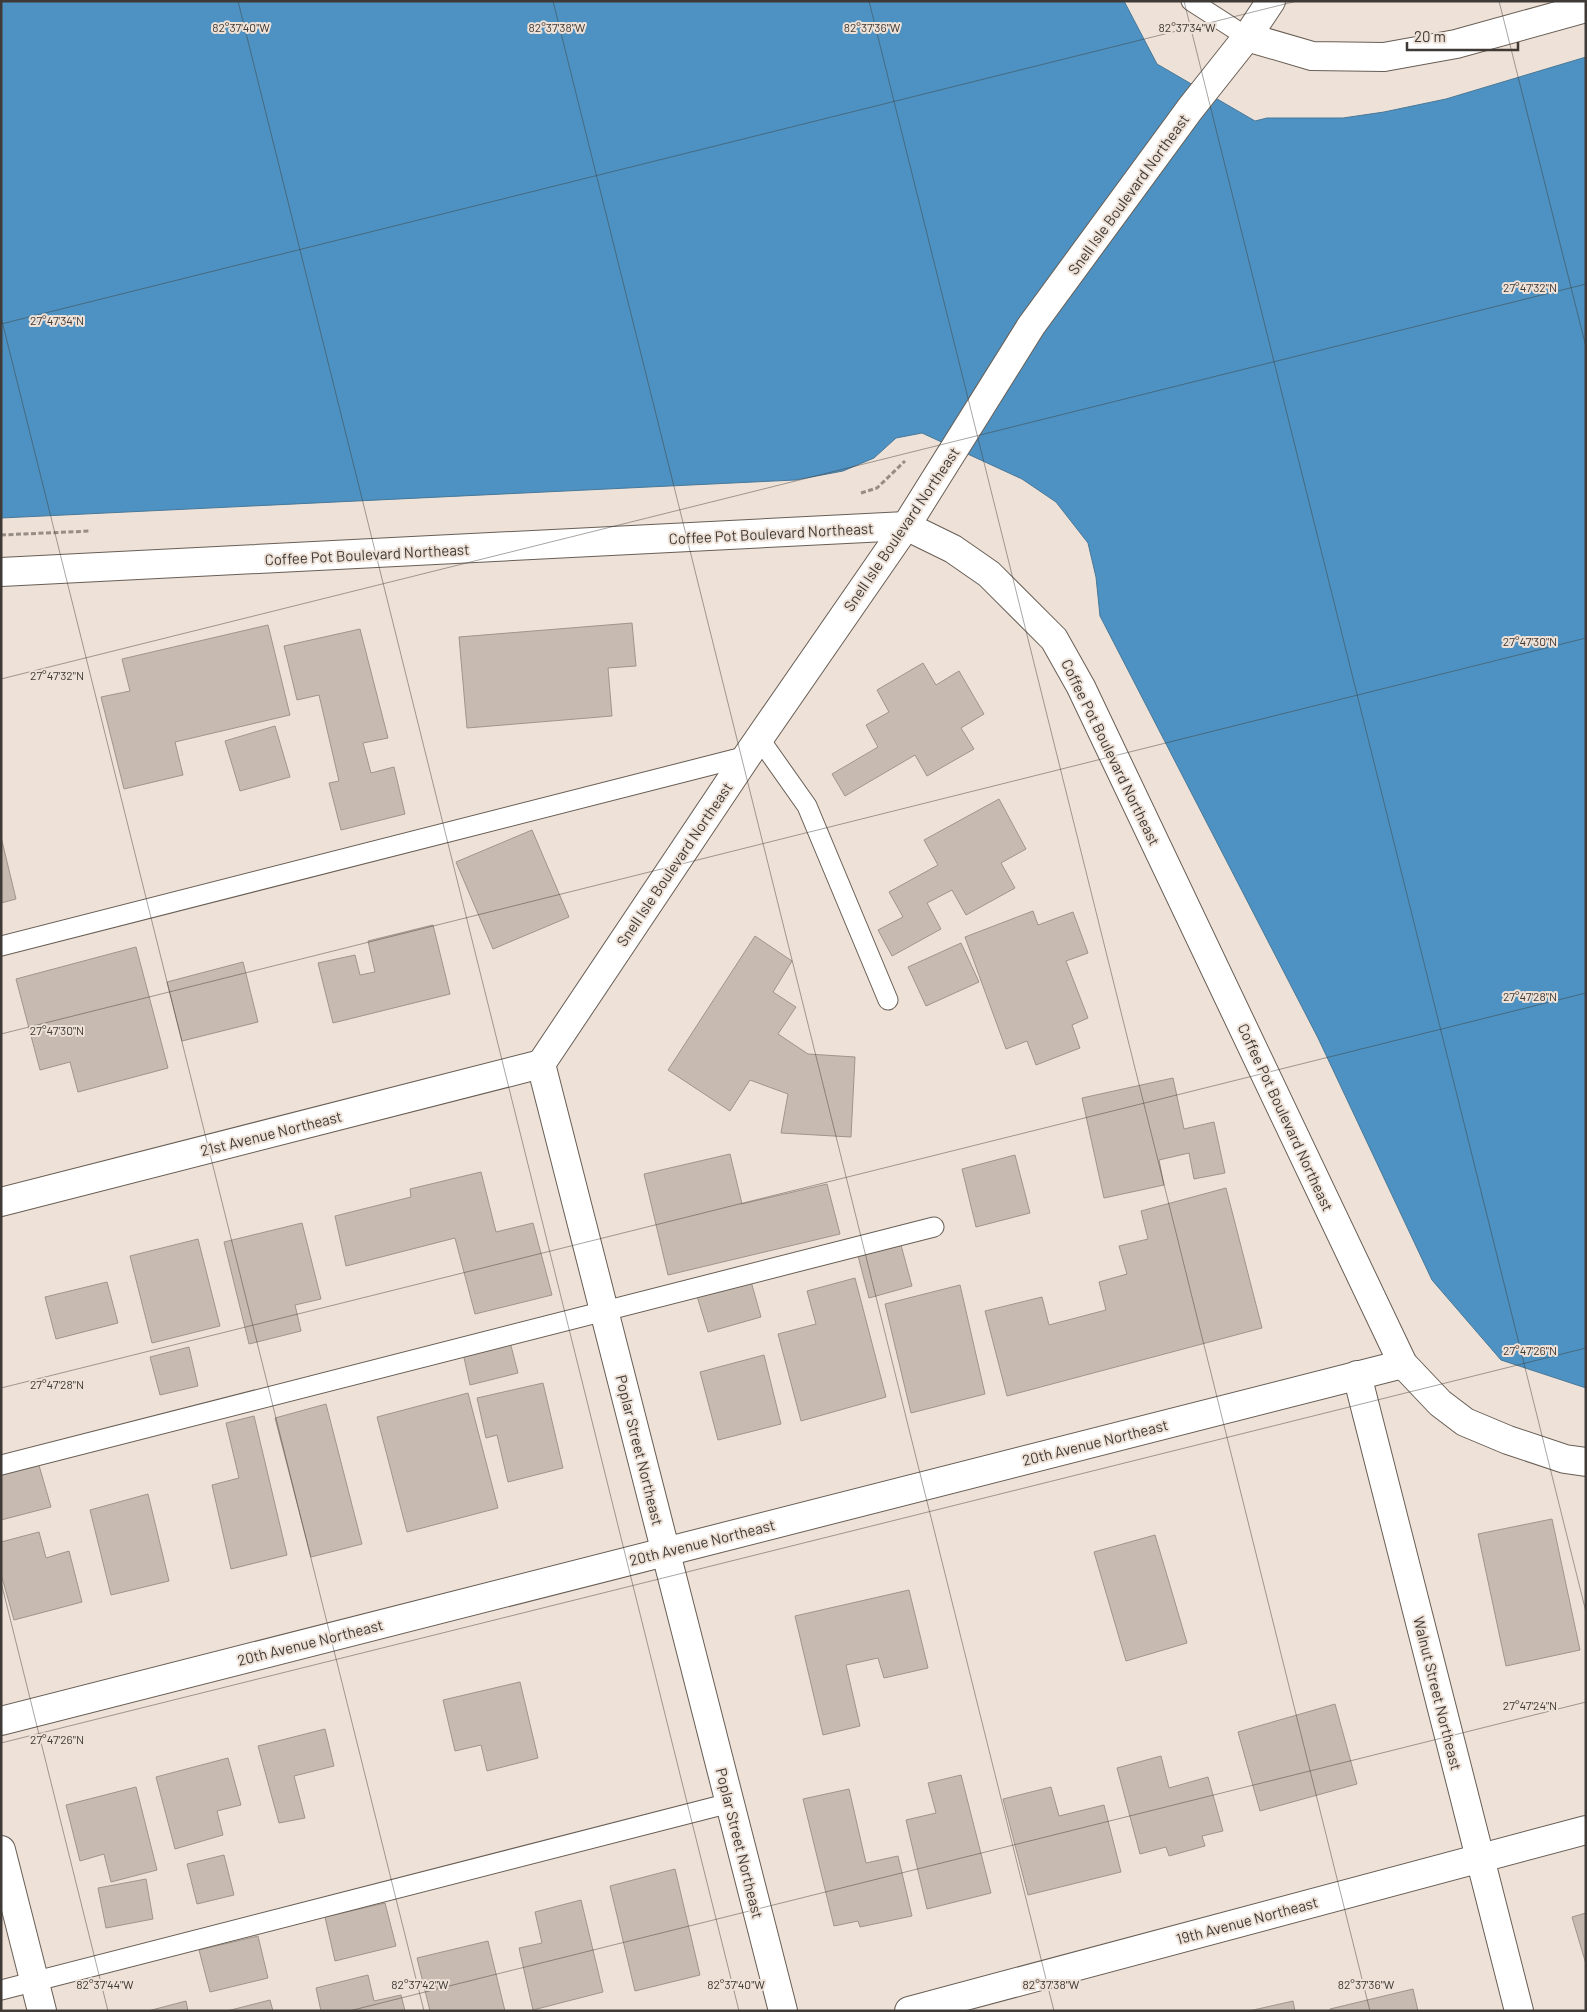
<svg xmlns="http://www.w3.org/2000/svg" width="1587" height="2012" font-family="Barlow,sans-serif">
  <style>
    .water { fill: #4d92c2; stroke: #497898 }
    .building { fill: #c7bbb1; stroke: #a0958b }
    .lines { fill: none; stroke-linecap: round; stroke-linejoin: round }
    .service-casing { stroke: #685e55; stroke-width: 21 }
    .minor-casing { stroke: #685e55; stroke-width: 30 }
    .tertiary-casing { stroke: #685e55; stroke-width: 30 }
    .path { stroke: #968d86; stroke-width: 3; stroke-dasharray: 5 2.5; stroke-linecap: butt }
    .service { stroke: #fff; stroke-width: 19 }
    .minor { stroke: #fff; stroke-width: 28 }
    .tertiary { stroke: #fff; stroke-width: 28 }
    .ticks { fill: none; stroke: #3f3a36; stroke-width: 1; stroke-opacity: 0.45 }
    .labels { text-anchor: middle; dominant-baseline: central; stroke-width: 4; stroke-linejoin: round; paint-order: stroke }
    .street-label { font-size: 15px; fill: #3f3a36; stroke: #eee1d7 }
    .ticks-label { font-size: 12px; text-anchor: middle; fill: #3f3a36; stroke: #eee1d7; stroke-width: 4; stroke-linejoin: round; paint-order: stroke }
  </style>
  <rect width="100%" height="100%" fill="#eee1d7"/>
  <path class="water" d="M1,1H1124L1157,64L1255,121L1267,118H1343L1384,112L1446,99L1586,57V1388L1501,1360L1432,1280L1318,1038L1100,616L1096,577L1088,543L1056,502L1022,479L922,433L896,438L874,458L843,471L795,480L1,518Z"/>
  <g class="building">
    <path d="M632,623L636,666L608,668L612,716L467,728L459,637Z"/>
    <path d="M268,625L290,715L175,742L183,775L124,789L101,697L130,691L122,659Z"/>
    <path d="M360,629L388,738L363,743L371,773L394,767L405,814L341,830L329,783L339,781L319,695L297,700L284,646Z"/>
    <path d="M923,663L936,685L959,671L984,714L961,728L974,749L927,776L915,755L845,796L832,774L878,747L866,725L889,712L877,690Z"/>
    <path d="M275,726L290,777L240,791L225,741Z"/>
    <path d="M999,799L1026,849L1001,863L1015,888L966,915L952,890L927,903L941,929L892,956L878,930L903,917L889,892L938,865L924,840Z"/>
    <path d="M532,830L569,917L493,949L456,862Z"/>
    <path d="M1,837L16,899L1,903Z"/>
    <path d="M1033,911L1038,925L1073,912L1088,953L1066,961L1088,1018L1072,1025L1080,1048L1036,1065L1027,1041L1006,1049L965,937Z"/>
    <path d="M433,925L450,994L333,1023L318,963L355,955L360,975L375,972L368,941Z"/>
    <path d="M755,936L792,961L773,992L796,1007L778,1034L808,1054L855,1057L851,1137L781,1133L788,1094L750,1080L730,1111L668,1070Z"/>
    <path d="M961,943L979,982L926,1006L908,967Z"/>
    <path d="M136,947L168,1068L78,1092L70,1062L40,1070L16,979Z"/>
    <path d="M243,962L258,1022L182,1041L167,982Z"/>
    <path d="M1173,1078L1184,1129L1214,1122L1225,1173L1194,1179L1189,1153L1159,1160L1164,1185L1104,1198L1082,1098Z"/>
    <path d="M730,1154L742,1204L827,1184L840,1234L668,1275L644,1174Z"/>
    <path d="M1015,1155L1030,1213L976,1227L962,1169Z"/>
    <path d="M481,1172L496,1232L533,1223L552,1295L475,1314L455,1238L346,1266L335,1216L411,1197L410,1189Z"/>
    <path d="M1226,1188L1262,1328L1007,1396L985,1311L1042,1297L1049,1325L1106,1310L1099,1282L1127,1274L1119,1246L1148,1239L1141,1211Z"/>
    <path d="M302,1223L321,1299L295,1305L301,1331L249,1344L224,1242Z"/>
    <path d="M198,1239L220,1326L152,1343L130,1256Z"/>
    <path d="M901,1245L912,1286L869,1298L858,1256Z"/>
    <path d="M750,1278L761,1317L708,1332L696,1293Z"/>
    <path d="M855,1278L886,1397L801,1421L778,1334L816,1324L807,1291Z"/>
    <path d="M107,1282L118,1323L56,1339L45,1297Z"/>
    <path d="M960,1285L985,1394L911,1413L885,1304Z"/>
    <path d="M510,1342L518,1373L470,1385L463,1353Z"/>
    <path d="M189,1347L198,1386L160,1395L150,1357Z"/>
    <path d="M764,1355L781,1424L718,1440L700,1372Z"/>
    <path d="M543,1383L563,1468L508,1482L497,1435L486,1438L477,1398Z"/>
    <path d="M468,1393L498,1508L407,1532L377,1417Z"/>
    <path d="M326,1404L362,1544L311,1557L275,1418Z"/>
    <path d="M254,1416L287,1555L231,1569L212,1485L239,1478L226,1423Z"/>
    <path d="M38,1462L51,1507L1,1520V1472Z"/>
    <path d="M148,1494L169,1581L111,1595L90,1510Z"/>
    <path d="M1552,1519L1580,1650L1506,1666L1478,1534Z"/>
    <path d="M39,1532L46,1558L69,1551L82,1602L14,1620L1,1574V1542Z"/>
    <path d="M1155,1535L1187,1643L1126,1661L1094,1552Z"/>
    <path d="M909,1590L928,1668L884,1678L878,1658L846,1665L860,1726L823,1735L795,1616Z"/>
    <path d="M520,1682L538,1758L487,1771L481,1745L455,1751L443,1700Z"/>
    <path d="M1335,1704L1357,1784L1260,1811L1238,1732Z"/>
    <path d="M325,1729L334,1766L294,1776L305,1818L279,1823L258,1746Z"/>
    <path d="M1161,1756L1169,1788L1208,1777L1223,1831L1202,1836L1205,1846L1169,1856L1166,1847L1140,1854L1117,1768Z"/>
    <path d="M228,1758L241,1805L217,1811L223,1835L175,1849L156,1777Z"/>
    <path d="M961,1775L991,1893L927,1909L906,1820L936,1813L928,1783Z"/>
    <path d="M136,1787L157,1870L111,1882L104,1854L80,1861L66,1805Z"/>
    <path d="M1051,1787L1059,1816L1104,1805L1121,1872L1028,1895L1003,1799Z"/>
    <path d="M849,1789L866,1863L898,1856L912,1916L860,1927L858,1921L834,1926L803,1799Z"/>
    <path d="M224,1855L234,1895L197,1904L187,1864Z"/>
    <path d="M675,1869L700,1975L635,1991L610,1886Z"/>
    <path d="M146,1879L153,1919L106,1928L98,1888Z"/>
    <path d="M581,1900L603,1992L533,2010L519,1948L542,1943L535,1912Z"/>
    <path d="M385,1903L396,1946L335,1961L325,1917Z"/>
    <path d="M1586,1913V1964L1572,1917Z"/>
    <path d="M258,1936L268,1978L210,1992L199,1950Z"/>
    <path d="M488,1941L505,2011H430L417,1958Z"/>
    <path d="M368,1975L374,2001L401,1995L405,2011H321L316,1988Z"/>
    <path d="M1413,1989L1418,2011H1330V2009Z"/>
    <path d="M270,2000L273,2011H227Z"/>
    <path d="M186,2001L188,2011H148Z"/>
    <path d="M1293,2001L1295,2011H1249Z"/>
  </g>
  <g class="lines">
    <g class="service-casing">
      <g id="service">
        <path d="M1191,1L1247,37"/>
        <path d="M759,738L807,806L888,1000"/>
        <path d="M1,946L747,756"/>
        <path d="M1,1465L934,1227"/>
        <path d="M1,1990L730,1803"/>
      </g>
    </g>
    <g class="minor-casing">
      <g id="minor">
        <path d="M1247,37L1312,56L1384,57L1456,44L1586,8"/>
        <path d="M541,1064L783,2011"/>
        <path d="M541,1064L747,756L906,526"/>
        <path d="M1,1202L541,1064"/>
        <path d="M1357,1375L1519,2011"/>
        <path d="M1,1721L1403,1364"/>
        <path d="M1,1850L42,2011"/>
        <path d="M909,2011L1586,1830"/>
      </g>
    </g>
    <g class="tertiary-casing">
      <g id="tertiary">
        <path d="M906,526L1031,326L1190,109L1247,37L1271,1"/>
        <path d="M1,572L906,526L953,549L989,574L1054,639L1081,687L1403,1364L1440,1403L1465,1422L1508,1440L1565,1459L1586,1462"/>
      </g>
    </g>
    <g class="path">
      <path d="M861,493L877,488L905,461"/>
      <path d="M1,535L91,531"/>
    </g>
    <use href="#service" class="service"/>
    <use href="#minor" class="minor"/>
    <use href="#tertiary" class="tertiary"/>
  </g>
  <path class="ticks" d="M238,1L739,2011M553,1L1054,2011M869,1L1370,2011M1184,1L1586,1612M1499,1L1586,347M1,317L424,2011M1,324L1297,1M1,679L1586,284M1,1034L1586,638M1,1388L1586,993M1,1582L108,2011M1,1743L1586,1348M349,2011L1586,1702"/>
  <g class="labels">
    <g class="street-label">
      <text transform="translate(1128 194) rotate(-54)">Snell Isle Boulevard Northeast</text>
      <text transform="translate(901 529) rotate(-56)">Snell Isle Boulevard Northeast</text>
      <text transform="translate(771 533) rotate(-3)">Coffee Pot Boulevard Northeast</text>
      <text transform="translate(367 554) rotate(-3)">Coffee Pot Boulevard Northeast</text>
      <text transform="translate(1111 752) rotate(64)">Coffee Pot Boulevard Northeast</text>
      <text transform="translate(674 864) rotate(-56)">Snell Isle Boulevard Northeast</text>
      <text transform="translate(1286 1117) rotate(65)">Coffee Pot Boulevard Northeast</text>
      <text transform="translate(271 1133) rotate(-14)">21st Avenue Northeast</text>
      <text transform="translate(1095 1442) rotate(-14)">20th Avenue Northeast</text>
      <text transform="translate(640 1450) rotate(76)">Poplar Street Northeast</text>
      <text transform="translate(702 1542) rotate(-14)">20th Avenue Northeast</text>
      <text transform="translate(310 1642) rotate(-14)">20th Avenue Northeast</text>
      <text transform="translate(1438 1693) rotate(76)">Walnut Street Northeast</text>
      <text transform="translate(740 1843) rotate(76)">Poplar Street Northeast</text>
      <text transform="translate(1247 1920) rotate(-15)">19th Avenue Northeast</text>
    </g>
  </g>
  <g class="ticks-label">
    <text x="241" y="32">82°37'40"W</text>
    <text x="557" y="32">82°37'38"W</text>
    <text x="872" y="32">82°37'36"W</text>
    <text x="1187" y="32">82°37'34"W</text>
    <text x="1530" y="292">27°47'32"N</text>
    <text x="57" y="325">27°47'34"N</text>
    <text x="1530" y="646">27°47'30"N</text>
    <text x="57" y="680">27°47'32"N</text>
    <text x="1530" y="1001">27°47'28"N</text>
    <text x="57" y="1035">27°47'30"N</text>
    <text x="1530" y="1355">27°47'26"N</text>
    <text x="57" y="1389">27°47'28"N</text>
    <text x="1530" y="1710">27°47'24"N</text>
    <text x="57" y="1744">27°47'26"N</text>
    <text x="105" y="1989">82°37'44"W</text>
    <text x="420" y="1989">82°37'42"W</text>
    <text x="736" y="1989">82°37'40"W</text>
    <text x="1051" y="1989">82°37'38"W</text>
    <text x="1366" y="1989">82°37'36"W</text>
  </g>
  <rect width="1587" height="2012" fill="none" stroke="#3f3a36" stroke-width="5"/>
  <path d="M1407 42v8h111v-8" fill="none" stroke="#3f3a36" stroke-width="2.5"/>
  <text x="1414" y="42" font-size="15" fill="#3f3a36" stroke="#eee1d7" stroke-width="4" paint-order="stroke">20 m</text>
</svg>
